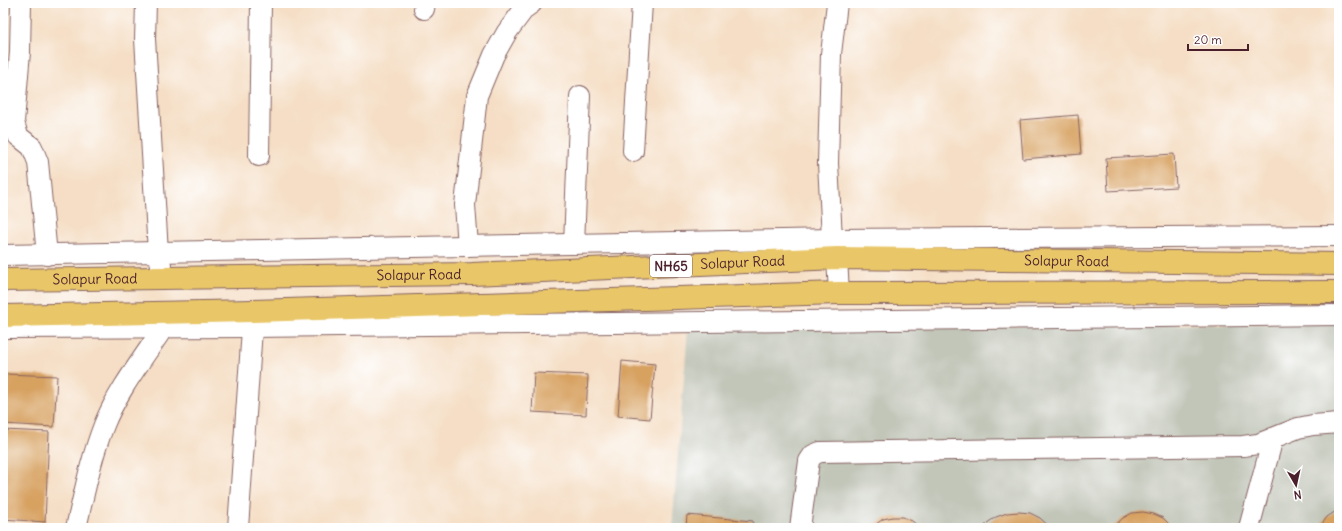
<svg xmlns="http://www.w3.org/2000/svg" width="1342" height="531" font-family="Delius,sans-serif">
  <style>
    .industrial { fill: #c2c6b9 }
    .building { fill: #d7a160 }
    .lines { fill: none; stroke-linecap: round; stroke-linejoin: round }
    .minor-casing { stroke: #866261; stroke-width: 22 }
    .highway-casing { stroke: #866261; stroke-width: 24 }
    .minor { stroke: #fff; stroke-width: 20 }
    .highway { stroke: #e9c769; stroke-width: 22 }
    .labels { text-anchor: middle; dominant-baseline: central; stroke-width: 3; stroke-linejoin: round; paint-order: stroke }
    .shield { fill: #fff; stroke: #80626b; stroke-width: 1 }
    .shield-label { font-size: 13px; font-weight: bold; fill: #4a1f2b }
    .street-label { font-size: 14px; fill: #4a1f2b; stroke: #fff }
  </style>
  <rect width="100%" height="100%" fill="#fff"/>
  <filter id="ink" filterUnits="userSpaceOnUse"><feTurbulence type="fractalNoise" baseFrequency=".025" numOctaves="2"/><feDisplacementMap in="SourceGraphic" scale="8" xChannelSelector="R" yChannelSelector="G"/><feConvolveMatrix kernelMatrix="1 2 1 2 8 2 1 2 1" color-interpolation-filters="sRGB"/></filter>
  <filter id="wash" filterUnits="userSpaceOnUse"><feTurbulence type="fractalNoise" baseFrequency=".012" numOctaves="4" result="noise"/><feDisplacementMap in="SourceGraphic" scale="16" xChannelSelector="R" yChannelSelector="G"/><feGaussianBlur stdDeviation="0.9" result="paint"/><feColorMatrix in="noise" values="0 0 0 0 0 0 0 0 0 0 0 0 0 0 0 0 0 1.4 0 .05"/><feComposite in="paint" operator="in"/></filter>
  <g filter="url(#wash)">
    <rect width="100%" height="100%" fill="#f5dec5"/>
    <path class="industrial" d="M1339,323V528H672L688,329Z"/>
    <g id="blocks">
      <g class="building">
        <path d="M1078,115L1081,154L1023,159L1020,120Z"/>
        <path d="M1174,154L1176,187L1108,191L1106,158Z"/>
        <path d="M622,361L655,364L650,419L618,416Z"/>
        <path d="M534,373L588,375L586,415L532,412Z"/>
        <path d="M5,374L57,376L54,427L3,424Z"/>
        <path d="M3,430L49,432L45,522L3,519Z"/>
        <path d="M1339,509V528H1319L1327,517Z"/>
        <path d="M1019,512L1030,513L1040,518L1051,528H984L987,523L996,517L1007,513Z"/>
        <path d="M1143,512L1154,514L1163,518L1173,528H1112L1123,518L1132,513Z"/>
        <path d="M687,515L753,521L752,528H686Z"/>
        <path d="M893,517H903L912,521L921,528H871L883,519Z"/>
      </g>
    </g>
  </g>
  <g filter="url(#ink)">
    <use href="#blocks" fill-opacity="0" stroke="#866261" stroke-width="1"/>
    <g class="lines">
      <g class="minor-casing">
        <g id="minor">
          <path d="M21,3L20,52L14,122L18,136L32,147L38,162L47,255"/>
          <path d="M146,3L145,39L158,252L161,265"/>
          <path d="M837,3L831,54L828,163L832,239L837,258L839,293"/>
          <path d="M424,9L425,3"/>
          <path d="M633,151L642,3"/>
          <path d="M259,156L261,3"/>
          <path d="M574,244L580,96"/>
          <path d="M468,246L465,205L477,96L494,55L507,32L525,8L532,3"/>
          <path d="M3,255L832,239L1339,236"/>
          <path d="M3,328L252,327L1339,315"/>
          <path d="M76,528C84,494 91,458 104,425C117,392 144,357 164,327"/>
          <path d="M238,528L253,315"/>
          <path d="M800,528L809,461L813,455L820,452L1243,446L1258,444L1298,428L1313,425L1339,423"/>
          <path d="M1249,528L1273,438"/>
        </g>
      </g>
      <g class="highway-casing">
        <g id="highway">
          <path id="s1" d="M3,280L472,274L837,258L1339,264"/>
          <path d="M3,316L253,311L839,293L1339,292"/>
        </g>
      </g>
      <use href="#minor" class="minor"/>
      <use href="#highway" class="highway"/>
    </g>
  </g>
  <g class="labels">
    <rect class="shield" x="650" y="255" width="42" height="22" rx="3"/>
    <g class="shield-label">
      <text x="671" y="266">NH65</text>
    </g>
    <g class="street-label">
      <text stroke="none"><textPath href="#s1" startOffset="1064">Solapur Road</textPath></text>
      <text stroke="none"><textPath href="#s1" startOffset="740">Solapur Road</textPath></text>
      <text stroke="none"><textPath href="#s1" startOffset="416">Solapur Road</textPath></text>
      <text stroke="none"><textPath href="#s1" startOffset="92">Solapur Road</textPath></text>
    </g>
  </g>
  <rect width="1342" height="531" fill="none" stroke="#fff" stroke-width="16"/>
  <g transform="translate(1296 485) rotate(171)" stroke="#ffffff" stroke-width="3" paint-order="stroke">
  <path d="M0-3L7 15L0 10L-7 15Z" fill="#4a1f2b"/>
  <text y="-6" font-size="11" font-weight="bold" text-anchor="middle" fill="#4a1f2b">N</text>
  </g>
  <path d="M1188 44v6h60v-6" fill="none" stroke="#4a1f2b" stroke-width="2"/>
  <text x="1194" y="44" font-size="12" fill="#4a1f2b" stroke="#ffffff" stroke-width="3" paint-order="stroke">20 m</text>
</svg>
